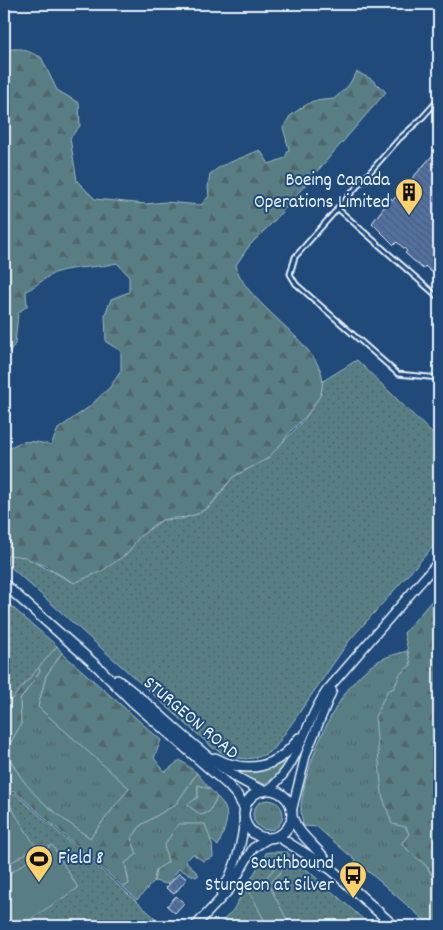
<svg xmlns="http://www.w3.org/2000/svg" width="443" height="930" font-family="Dekko,sans-serif">
  <style>
    .grass { fill: url(#grass-tufts); stroke: #a0b8be }
    .forest { fill: url(#forest-firs); stroke: #a0b8be }
    .park { fill: url(#park-dots); stroke: #a0b8be }
    .pitch { fill: #597e84; stroke: #a0b8be }
    .building { fill: url(#building-back-hatch); stroke: #e8f1f8 }
    .lines { fill: none; stroke-linecap: round; stroke-linejoin: round }
    .service-casing { stroke: #e8f1f8; stroke-width: 7 }
    .tertiary-casing { stroke: #e8f1f8; stroke-width: 11 }
    .secondary-casing { stroke: #e8f1f8; stroke-width: 12 }
    .service { stroke: #1f4a7a; stroke-width: 3 }
    .tertiary { stroke: #1f4a7a; stroke-width: 8 }
    .secondary { stroke: #1f4a7a; stroke-width: 9 }
    .labels { text-anchor: middle; dominant-baseline: central; stroke-width: 4; stroke-linejoin: round; paint-order: stroke }
    .poi-label { font-size: 19px; fill: #e8f1f8; stroke: #1f4a7a; text-anchor: end }
    .street-label { font-size: 19px; fill: #e8f1f8; stroke: #1f4a7a }
  </style>
  <defs>
    <pattern id="grass-tufts" width="24" height="20" patternUnits="userSpaceOnUse" patternTransform="scale(1.25)"><rect width="24" height="20" fill="#597e84"/><path d="M3 7l-1-3M5 7V3M7 7l1-3M15 17l-1-3M17 17v-4M19 17l1-3" fill="none" stroke="#50666a"/></pattern>
    <pattern id="forest-firs" width="22" height="20" patternUnits="userSpaceOnUse" patternTransform="scale(1.25)"><rect width="22" height="20" fill="#597e84"/><path d="M5 1l3.5 6h-7zM16 11l3.5 6h-7z" fill="#50666a"/></pattern>
    <pattern id="park-dots" width="8" height="8" patternUnits="userSpaceOnUse" patternTransform="scale(1.25)"><rect width="8" height="8" fill="#597e84"/><path d="M2 2h.1M6 6h.1" fill="none" stroke="#50666a" stroke-width="1.8" stroke-linecap="round"/></pattern>
    <pattern id="building-back-hatch" width="6" height="6" patternUnits="userSpaceOnUse" patternTransform="scale(1.25)"><rect width="6" height="6" fill="#5171a1"/><path d="M-1 5l2 2M0 0l6 6M5-1l2 2" fill="none" stroke="#4c5c76"/></pattern>
  </defs>
  <rect width="100%" height="100%" fill="#1f4a7a"/>
  <filter id="ink" filterUnits="userSpaceOnUse"><feTurbulence type="fractalNoise" baseFrequency=".02" numOctaves="2"/><feDisplacementMap in="SourceGraphic" scale="10" xChannelSelector="R" yChannelSelector="G"/><feConvolveMatrix kernelMatrix="1 2 1 2 8 2 1 2 1" color-interpolation-filters="sRGB"/></filter>
  <g filter="url(#ink)">
    <g class="grass">
      <path d="M57,646L62,653L46,676L38,707L130,787L90,838C53,813 25,793 6,751L21,724L20,700L40,671L35,663Z"/>
      <path d="M407,651L412,665L400,674L394,688L406,827L409,834L402,843C407,851 414,853 420,859C439,878 439,901 439,926H431L317,827L303,826C303,819 300,813 301,807C305,763 337,687 375,663C384,657 396,654 407,651Z"/>
      <path d="M285,760L287,761L275,778L265,784L244,777L235,771C254,775 268,770 285,760Z"/>
      <path d="M197,773L210,789L198,785V797L189,805L209,812L217,797C234,811 225,829 218,846L208,837L156,870L154,881L137,900L123,887L129,883L125,863L137,854L131,839L141,825L176,804Z"/>
      <circle cx="268" cy="815" r="15"/>
    </g>
    <g class="forest">
      <path d="M7,49H22L41,57L57,90L79,103L80,126L70,138L77,181L95,199L146,204L165,202L201,205L209,196L208,188L210,174L221,166L260,150L269,164L285,158L289,149L283,128L290,116L301,108L313,101L334,99L348,86L357,72L371,79L386,92L274,221L249,246L236,265C241,297 303,333 319,367C332,393 308,414 291,431C283,440 277,453 266,460C256,467 242,470 233,478C220,489 215,505 199,513C187,520 174,516 163,520C146,526 139,543 127,554C113,567 93,578 74,583L44,565L8,555L7,564L4,561V448L7,450C22,438 33,441 51,445L58,429L89,407L110,387L121,371V351L106,342L105,314L111,299L129,292V276L117,263C98,268 77,266 57,272C48,275 37,286 26,291L27,306L18,313L15,344L4,359V51Z"/>
      <path d="M439,592V892C434,885 434,876 429,869C421,859 409,854 402,843L409,834L406,827L392,824L382,795L375,717L387,691L394,688L400,674L411,665L404,633Z"/>
      <path d="M62,653L161,740L154,758L165,772L180,760L197,773L176,804L141,825L131,839L137,854L125,863L129,884L123,887L4,782V716L9,710L4,698L35,663L40,671L20,700L21,724L6,751C25,793 53,812 90,838L129,788L38,707L46,676Z"/>
      <path d="M198,785L210,789L217,797L209,812L201,815L187,805L198,797Z"/>
      <path d="M178,824H205L212,844L213,857L203,861L193,854L186,861L199,875L196,877L179,869L167,884L154,881L156,870L168,862L164,846Z"/>
    </g>
    <g class="park">
      <path d="M357,360L439,440V540L349,641L274,749C252,764 235,760 213,748L7,564L8,555L25,557L74,583L102,571L128,553L139,537L162,520L181,519L198,514L211,506L233,477L267,459L304,420L321,394L323,381Z"/>
      <path d="M4,600L57,646L4,708Z"/>
      <path d="M4,784L163,925L4,926Z"/>
      <path d="M269,852H287L371,926H218L233,910L266,853Z"/>
    </g>
    <g class="pitch">
      <path d="M11,807L36,847L4,867V811Z"/>
      <path d="M52,845L78,888L20,926H4V877Z"/>
      <path d="M283,858L289,863L269,885L287,920L303,924L302,926H267L249,890L261,884Z"/>
    </g>
    <g class="building">
      <path d="M439,148V279L425,266L423,269L405,253L407,251L397,242L394,245L372,223L391,198L393,200Z"/>
      <path d="M179,873L187,879L174,894L166,888Z"/>
      <path d="M176,896L184,903L175,913L167,906Z"/>
    </g>
    <g class="lines">
      <g class="service-casing">
        <g id="service">
          <path d="M439,99L420,120L399,139L295,257L290,274L296,284L398,374L439,378"/>
          <path d="M337,208L439,298"/>
        </g>
      </g>
      <g class="tertiary-casing">
        <g id="tertiary">
          <path d="M268,790C301,764 304,721 328,689L439,561"/>
          <path d="M292,810L306,754L332,691"/>
          <path d="M221,894C234,870 243,845 244,818"/>
          <path d="M195,926L230,889L253,848L269,838"/>
        </g>
      </g>
      <g class="secondary-casing">
        <g id="secondary">
          <path d="M4,584L99,668L133,702L227,784L237,795L245,809"/>
          <path d="M117,680C165,714 210,770 264,791"/>
          <path d="M215,758C248,775 278,768 299,738"/>
          <circle cx="268" cy="814" r="24"/>
          <path d="M292,817C300,839 322,849 332,870L394,926"/>
          <path d="M277,836L332,870"/>
        </g>
      </g>
      <use href="#service" class="service"/>
      <use href="#tertiary" class="tertiary"/>
      <use href="#secondary" class="secondary"/>
    </g>
  </g>
  <defs>
    <g id="building-pin" transform="scale(1.4375)"><path d="M0 17L-7.5 6A9.5 9.5 0 1 1 7.5 6Z" fill="#ffd166" stroke="#1f4a7a"/><path d="M-4-6H4V6H1V3H-1V6H-4ZM-2.5-4.3h1.7v1.8h-1.7ZM.8-4.3h1.7v1.8H.8ZM-2.5-1h1.7V.8h-1.7ZM.8-1h1.7V.8H.8Z" fill="#111"/></g>
    <g id="stadium-pin" transform="scale(1.4375)"><path d="M0 17L-7.5 6A9.5 9.5 0 1 1 7.5 6Z" fill="#ffd166" stroke="#1f4a7a"/><path d="M0-5a6.5 5 0 1 0 0 10a6.5 5 0 1 0 0-10ZM-3.5-1.8h7v3.6h-7Z" fill="#111"/></g>
    <g id="bus-pin" transform="scale(1.4375)"><path d="M0 17L-7.5 6A9.5 9.5 0 1 1 7.5 6Z" fill="#ffd166" stroke="#1f4a7a"/><path d="M-5-6H5V4H4V6H2V4H-2V6H-4V4H-5ZM-3.5-4V0h7V-4ZM-3.5 1.2v1.5H-2V1.2ZM2 1.2v1.5H3.5V1.2Z" fill="#111"/></g>
  </defs>
  <g fill-rule="evenodd">
    <use href="#building-pin" x="409" y="192"/>
    <use href="#stadium-pin" x="39" y="859"/>
    <use href="#bus-pin" x="353" y="875"/>
  </g>
  <g class="labels">
    <g class="poi-label">
      <text x="390" y="181">Boeing Canada<tspan x="390" dy="22">Operations Limited</tspan></text>
      <text x="58" y="859" text-anchor="start">Field 8</text>
      <text x="334" y="864">Southbound<tspan x="334" dy="22">Sturgeon at Silver</tspan></text>
    </g>
    <g class="street-label">
      <text transform="translate(190 719) rotate(40)">STURGEON ROAD</text>
    </g>
  </g>
  <rect width="443" height="930" fill="none" stroke="#1f4a7a" stroke-width="20"/>
  <rect x="10" y="10" width="423" height="910" fill="none" stroke="#e8f1f8" stroke-width="2" filter="url(#ink)"/>
</svg>
